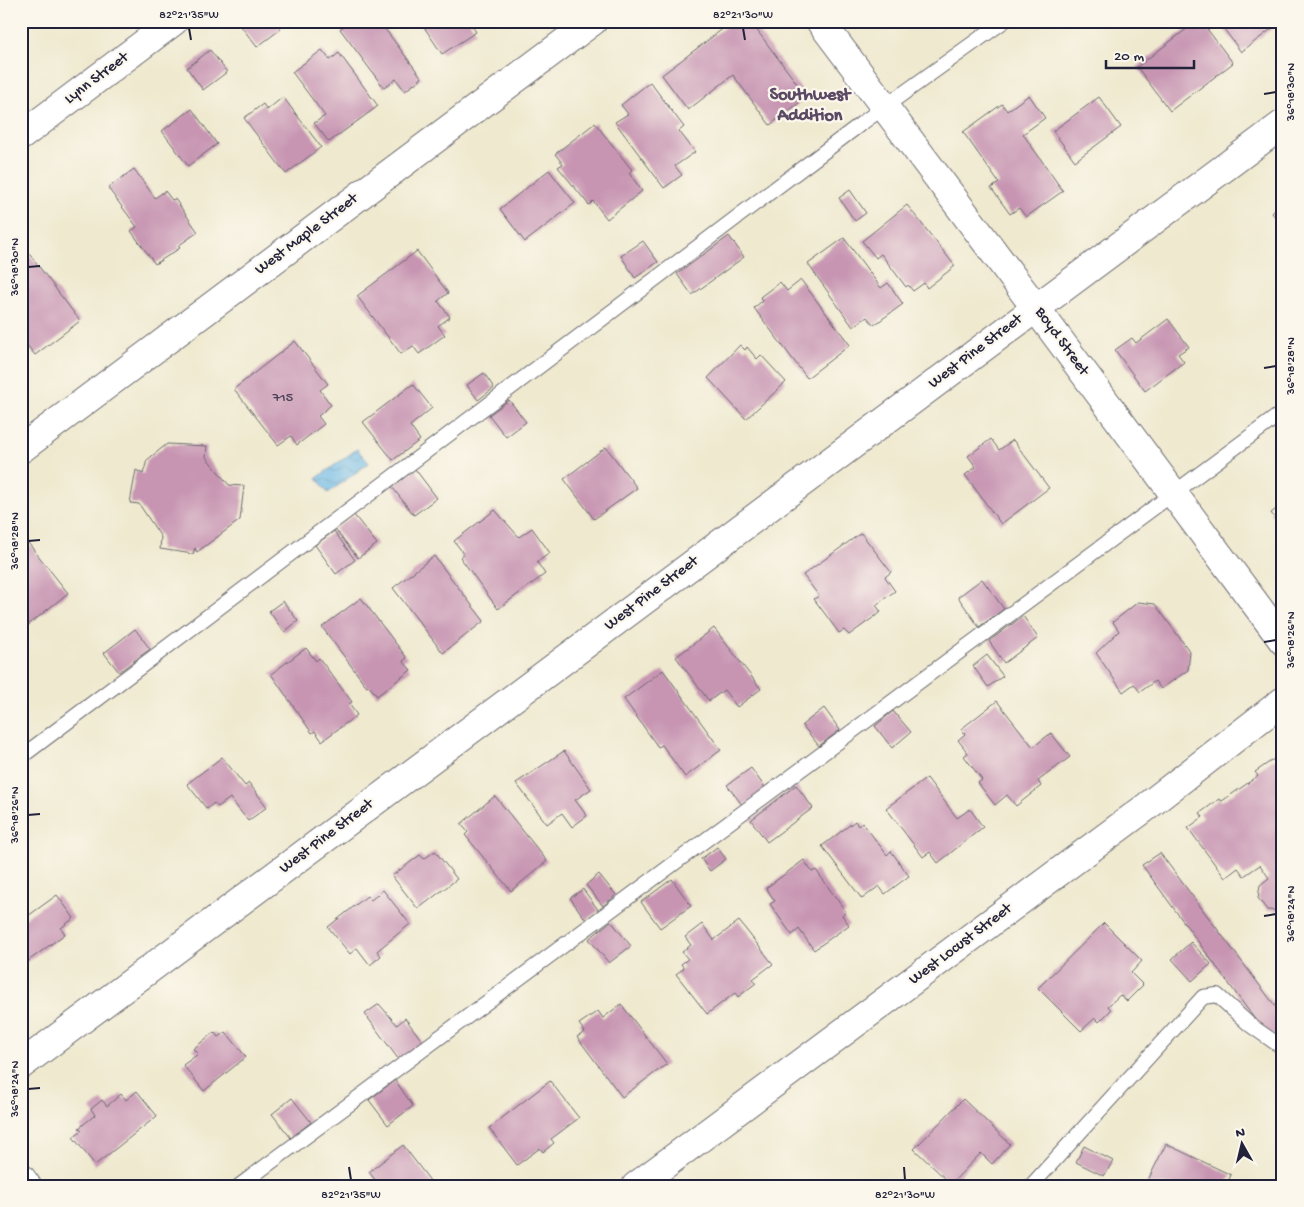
<svg xmlns="http://www.w3.org/2000/svg" width="1304" height="1207" font-family="'Gochi Hand',sans-serif">
  <style>
    .water { fill: url(#water-waves); stroke: #476e90 }
    .building { fill: #c795b2 }
    .lines { fill: none; stroke-linecap: round; stroke-linejoin: round }
    .lane-casing { stroke: #6a686f; stroke-width: 16 }
    .street-casing { stroke: #6a686f; stroke-width: 30 }
    .lane { stroke: #fff; stroke-width: 14 }
    .street { stroke: #fff; stroke-width: 28 }
    .ticks { fill: none; stroke: #22223b; stroke-width: 2 }
    .labels { text-anchor: middle; dominant-baseline: central; stroke-width: 4.5; stroke-linejoin: round; paint-order: stroke }
    .number-label { font-size: 14px; fill: #4b3f59 }
    .street-label { font-size: 16px; fill: #22223b; stroke: #fbf7ec }
    .neighbourhood-label { font-size: 18px; font-weight: bold; fill: #5c4a65; stroke: #fbf7ec }
    .neatline { fill: none; stroke: #22223b; stroke-width: 2 }
    .ticks-label { font-size: 12px; text-anchor: middle; fill: #22223b }
  </style>
  <defs>
    <pattern id="water-waves" width="16" height="10" patternUnits="userSpaceOnUse" patternTransform="scale(1.25)"><rect width="16" height="10" fill="#6cb9e6"/><path d="M0 5q4-4 8 0t8 0" fill="none" stroke="#5896bc"/></pattern>
  </defs>
  <rect width="100%" height="100%" fill="#fbf7ec"/>
  <filter id="ink" filterUnits="userSpaceOnUse"><feTurbulence type="fractalNoise" baseFrequency=".02" numOctaves="2"/><feDisplacementMap in="SourceGraphic" scale="10" xChannelSelector="R" yChannelSelector="G"/><feConvolveMatrix kernelMatrix="1 2 1 2 8 2 1 2 1" color-interpolation-filters="sRGB"/></filter>
  <filter id="wash" filterUnits="userSpaceOnUse"><feTurbulence type="fractalNoise" baseFrequency=".0096" numOctaves="4" result="noise"/><feDisplacementMap in="SourceGraphic" scale="20" xChannelSelector="R" yChannelSelector="G"/><feGaussianBlur stdDeviation="1.12" result="paint"/><feColorMatrix in="noise" values="0 0 0 0 0 0 0 0 0 0 0 0 0 0 0 0 0 1.4 0 .05"/><feComposite in="paint" operator="in"/></filter>
  <g filter="url(#wash)">
    <rect width="100%" height="100%" fill="#efe9cf"/>
    <path class="water" d="M357,449L369,463L328,493L317,478Z"/>
    <g id="blocks">
      <g class="building">
        <path d="M237,21H275L281,29L257,47Z"/>
        <path d="M351,21H379L422,78L405,91L396,79L384,88L340,29Z"/>
        <path d="M420,21H469L476,32L442,54Z"/>
        <path d="M733,21H750L807,97L770,125L733,75L688,110L662,75Z"/>
        <path d="M1197,21H1201L1233,63L1170,111L1137,67Z"/>
        <path d="M1218,21H1282L1241,52Z"/>
        <path d="M210,50L227,72L203,90L187,68Z"/>
        <path d="M322,50L330,60L339,53L378,106L329,142L314,123L325,116L292,72Z"/>
        <path d="M650,82L684,127L679,131L695,152L675,166L682,175L664,188L615,122L628,114L621,105Z"/>
        <path d="M1029,95L1045,118L1023,134L1063,191L1026,217L1019,208L1010,214L991,188L999,183L963,132L1002,104L1007,111Z"/>
        <path d="M283,97L321,147L286,174L244,118L263,104L267,110Z"/>
        <path d="M1099,97L1121,127L1075,161L1053,131Z"/>
        <path d="M192,109L217,144L188,166L162,131Z"/>
        <path d="M595,123L632,170L629,173L642,191L607,219L593,201L589,205L558,167L563,164L555,154Z"/>
        <path d="M134,169L155,198L165,191L172,200L175,199L198,232L178,246L180,248L155,264L131,231L137,227L108,188Z"/>
        <path d="M549,170L575,203L525,242L500,209Z"/>
        <path d="M850,190L866,213L855,221L839,198Z"/>
        <path d="M1283,204V227L1272,213Z"/>
        <path d="M907,205L955,266L927,288L924,283L913,291L908,285L906,287L881,254L876,258L862,241Z"/>
        <path d="M729,236L744,257L692,295L677,274Z"/>
        <path d="M844,238L881,288L888,283L903,304L874,325L867,317L853,327L808,264Z"/>
        <path d="M643,241L658,262L635,278L621,256Z"/>
        <path d="M417,251L448,293L438,301L450,317L438,326L445,335L419,354L413,346L401,354L357,296Z"/>
        <path d="M28,252L80,321L35,355L21,338V257Z"/>
        <path d="M801,280L850,345L807,378L754,308L762,301L760,297L780,282L787,291Z"/>
        <path d="M1168,319L1189,347L1178,354L1184,362L1145,391L1115,350L1132,338L1136,343Z"/>
        <path d="M295,341L328,384L320,390L331,405L318,416L324,424L297,445L291,436L278,445L234,389Z"/>
        <path d="M740,345L745,350L747,347L757,359L761,355L786,382L746,419L708,378Z"/>
        <path d="M484,373L494,388L478,400L467,385Z"/>
        <path d="M413,384L432,408L410,426L420,440L393,460L363,422Z"/>
        <path d="M509,400L526,422L506,437L489,415Z"/>
        <path d="M991,439L999,450L1013,440L1049,488L1001,524L965,475L976,467L968,456Z"/>
        <path d="M167,444L207,446L206,457L229,485L244,486L240,520L197,552L195,548L193,554L160,549L161,537L139,504L130,503L136,470L143,474L147,460Z"/>
        <path d="M606,447L637,488L594,519L564,479Z"/>
        <path d="M415,469L437,498L414,515L392,487Z"/>
        <path d="M1283,504V529L1271,513Z"/>
        <path d="M495,510L519,537L532,528L550,553L537,562L545,574L498,609L460,557L464,554L454,541Z"/>
        <path d="M354,515L377,544L358,558L335,529Z"/>
        <path d="M334,531L355,560L336,574L315,545Z"/>
        <path d="M861,533L891,572L885,577L895,591L876,605L881,612L849,635L844,630L839,633L814,599L819,596L803,575Z"/>
        <path d="M21,534L68,593L27,626L21,618Z"/>
        <path d="M434,556L484,621L443,653L393,588Z"/>
        <path d="M982,579L1004,609L979,627L958,597Z"/>
        <path d="M361,598L407,658L403,661L411,670L377,696L369,686L367,687L322,627Z"/>
        <path d="M283,601L298,621L284,632L269,611Z"/>
        <path d="M1138,602L1155,604L1190,652L1188,670L1161,689L1155,681L1140,692L1134,684L1123,692L1096,653L1119,631L1113,622Z"/>
        <path d="M1023,616L1038,638L1004,663L989,641Z"/>
        <path d="M714,628L761,689L737,707L724,690L709,701L676,657Z"/>
        <path d="M135,629L150,649L119,672L104,653Z"/>
        <path d="M306,648L316,661L319,658L352,702L349,704L357,715L322,741L315,731L312,733L271,674Z"/>
        <path d="M987,655L1003,676L988,687L973,666Z"/>
        <path d="M663,670L721,750L685,777L662,745L658,747L624,699Z"/>
        <path d="M997,701L1033,747L1051,733L1070,757L1038,781L1041,786L1016,806L1007,795L995,805L978,783L982,780L964,756L968,753L958,740L965,734L961,729Z"/>
        <path d="M824,708L840,730L819,746L802,725Z"/>
        <path d="M893,711L911,732L892,748L875,726Z"/>
        <path d="M564,751L591,789L575,800L587,816L572,827L562,813L547,824L516,783Z"/>
        <path d="M222,757L245,786L249,783L267,807L248,821L230,798L218,807L214,803L207,809L187,784Z"/>
        <path d="M1283,757V911L1267,910L1258,898L1260,885L1269,878L1260,865L1244,876L1238,868L1225,878L1188,828L1203,817L1200,813L1219,799L1222,801L1258,776L1255,772L1274,759L1277,761Z"/>
        <path d="M751,768L766,789L743,806L727,785Z"/>
        <path d="M927,778L957,818L970,809L983,827L938,863L930,852L923,857L886,808Z"/>
        <path d="M796,785L813,808L767,842L751,820Z"/>
        <path d="M495,796L547,861L511,891L465,835L468,832L461,824Z"/>
        <path d="M855,821L858,826L862,822L887,855L891,851L909,876L885,894L879,886L862,899L822,846Z"/>
        <path d="M717,847L726,859L710,871L701,859Z"/>
        <path d="M435,851L457,879L418,909L392,876L420,855L424,859Z"/>
        <path d="M1160,853L1279,1011L1283,1013V1040L1262,1029L1142,865Z"/>
        <path d="M804,860L812,872L816,870L846,912L842,915L849,925L814,950L799,929L792,935L770,904L775,901L766,888Z"/>
        <path d="M599,874L616,895L603,906L586,885Z"/>
        <path d="M672,879L691,906L660,928L641,902Z"/>
        <path d="M583,889L599,911L586,920L570,898Z"/>
        <path d="M383,890L410,924L377,951L381,956L370,965L357,948L350,954L328,927L367,896L371,900Z"/>
        <path d="M57,895L74,918L61,928L65,934L24,964L21,961V921Z"/>
        <path d="M611,921L631,946L609,963L589,939Z"/>
        <path d="M739,921L773,964L753,979L756,983L738,997L735,993L707,1014L676,974L684,968L681,964L688,959L682,952L691,945L685,937L702,924L714,940Z"/>
        <path d="M1104,923L1142,961L1131,973L1143,985L1127,1001L1120,995L1108,1006L1111,1010L1099,1022L1095,1018L1081,1031L1038,988Z"/>
        <path d="M1191,942L1211,964L1192,981L1172,959Z"/>
        <path d="M379,1004L397,1025L405,1018L423,1042L399,1060L365,1014Z"/>
        <path d="M621,1004L667,1064L622,1097L577,1037L585,1032L579,1024L598,1011L603,1018Z"/>
        <path d="M214,1032L219,1037L226,1032L246,1057L204,1091L183,1065L198,1054L193,1049Z"/>
        <path d="M395,1080L413,1106L388,1125L369,1100Z"/>
        <path d="M550,1081L579,1118L551,1139L554,1143L543,1152L540,1148L517,1165L489,1128Z"/>
        <path d="M137,1091L157,1116L95,1165L73,1137L82,1130L79,1128L95,1115L91,1109L102,1100L107,1106L121,1094L126,1100Z"/>
        <path d="M292,1098L311,1122L291,1138L272,1114Z"/>
        <path d="M963,1099L1010,1144L992,1164L981,1153L951,1184L914,1149Z"/>
        <path d="M1166,1144L1231,1175L1226,1186L1146,1184Z"/>
        <path d="M403,1145L434,1186H369L376,1181L369,1172Z"/>
        <path d="M1084,1146L1113,1161L1104,1176L1076,1162Z"/>
      </g>
    </g>
  </g>
  <g filter="url(#ink)">
    <use href="#blocks" fill-opacity="0" stroke="#6a686f" stroke-width="1"/>
    <g class="lines">
      <g class="lane-casing">
        <g id="lane">
          <path d="M21,757L862,123L1004,21"/>
          <path d="M239,1186L1283,412"/>
          <path d="M1031,1186L1203,997L1217,995L1250,1025L1283,1048"/>
        </g>
      </g>
      <g class="street-casing">
        <g id="street">
          <path d="M820,21L1035,307L1283,641"/>
          <path d="M21,136L174,21"/>
          <path d="M21,449L593,21"/>
          <path d="M21,1065L1283,124"/>
          <path d="M21,1178L27,1186"/>
          <path d="M636,1186L1145,808L1283,701"/>
        </g>
      </g>
      <use href="#lane" class="lane"/>
      <use href="#street" class="street"/>
    </g>
  </g>
  <path class="ticks" d="M189,28L191,40M743,28L745,40M1264,94L1276,92M28,267L40,266M1264,368L1276,366M28,541L40,540M1264,642L1276,640M28,815L40,814M1264,916L1276,914M28,1089L40,1088M349,1167L351,1180M904,1167L905,1180"/>
  <g class="labels">
    <g class="number-label">
      <text x="283" y="398">715</text>
    </g>
    <g class="street-label">
      <text transform="translate(97 79) rotate(-37)">Lynn Street</text>
      <text transform="translate(307 235) rotate(-37)">West Maple Street</text>
      <text transform="translate(1061 342) rotate(54)">Boyd Street</text>
      <text transform="translate(976 352) rotate(-37)">West Pine Street</text>
      <text transform="translate(652 594) rotate(-37)">West Pine Street</text>
      <text transform="translate(327 837) rotate(-37)">West Pine Street</text>
      <text transform="translate(961 945) rotate(-37)">West Locust Street</text>
    </g>
    <g class="neighbourhood-label">
      <text x="810" y="95">Southwest<tspan x="810" dy="21">Addition</tspan></text>
    </g>
  </g>
  <rect width="1304" height="1207" fill="none" stroke="#fbf7ec" stroke-width="55"/>
  <g transform="translate(1242 1144) rotate(352)" stroke="#fbf7ec" stroke-width="4" paint-order="stroke">
  <path d="M0-4L9 19L0 12L-9 19Z" fill="#22223b"/>
  <text y="-8" font-size="14" font-weight="bold" text-anchor="middle" fill="#22223b">N</text>
  </g>
  <path d="M1106 60v8h88v-8" fill="none" stroke="#22223b" stroke-width="2.5"/>
  <text x="1114" y="60" font-size="15" fill="#22223b" stroke="#fbf7ec" stroke-width="4" paint-order="stroke">20 m</text>
  <rect x="28" y="28" width="1248" height="1152" class="neatline"/>
  <g class="ticks-label">
    <text x="189" y="18">82°21'35"W</text>
    <text x="743" y="18">82°21'30"W</text>
    <text transform="translate(1290 92) rotate(-90)" y="4">36°18'30"N</text>
    <text transform="translate(14 267) rotate(-90)" y="4">36°18'30"N</text>
    <text transform="translate(1290 366) rotate(-90)" y="4">36°18'28"N</text>
    <text transform="translate(14 541) rotate(-90)" y="4">36°18'28"N</text>
    <text transform="translate(1290 640) rotate(-90)" y="4">36°18'26"N</text>
    <text transform="translate(14 815) rotate(-90)" y="4">36°18'26"N</text>
    <text transform="translate(1290 914) rotate(-90)" y="4">36°18'24"N</text>
    <text transform="translate(14 1089) rotate(-90)" y="4">36°18'24"N</text>
    <text x="351" y="1198">82°21'35"W</text>
    <text x="905" y="1198">82°21'30"W</text>
  </g>
</svg>
